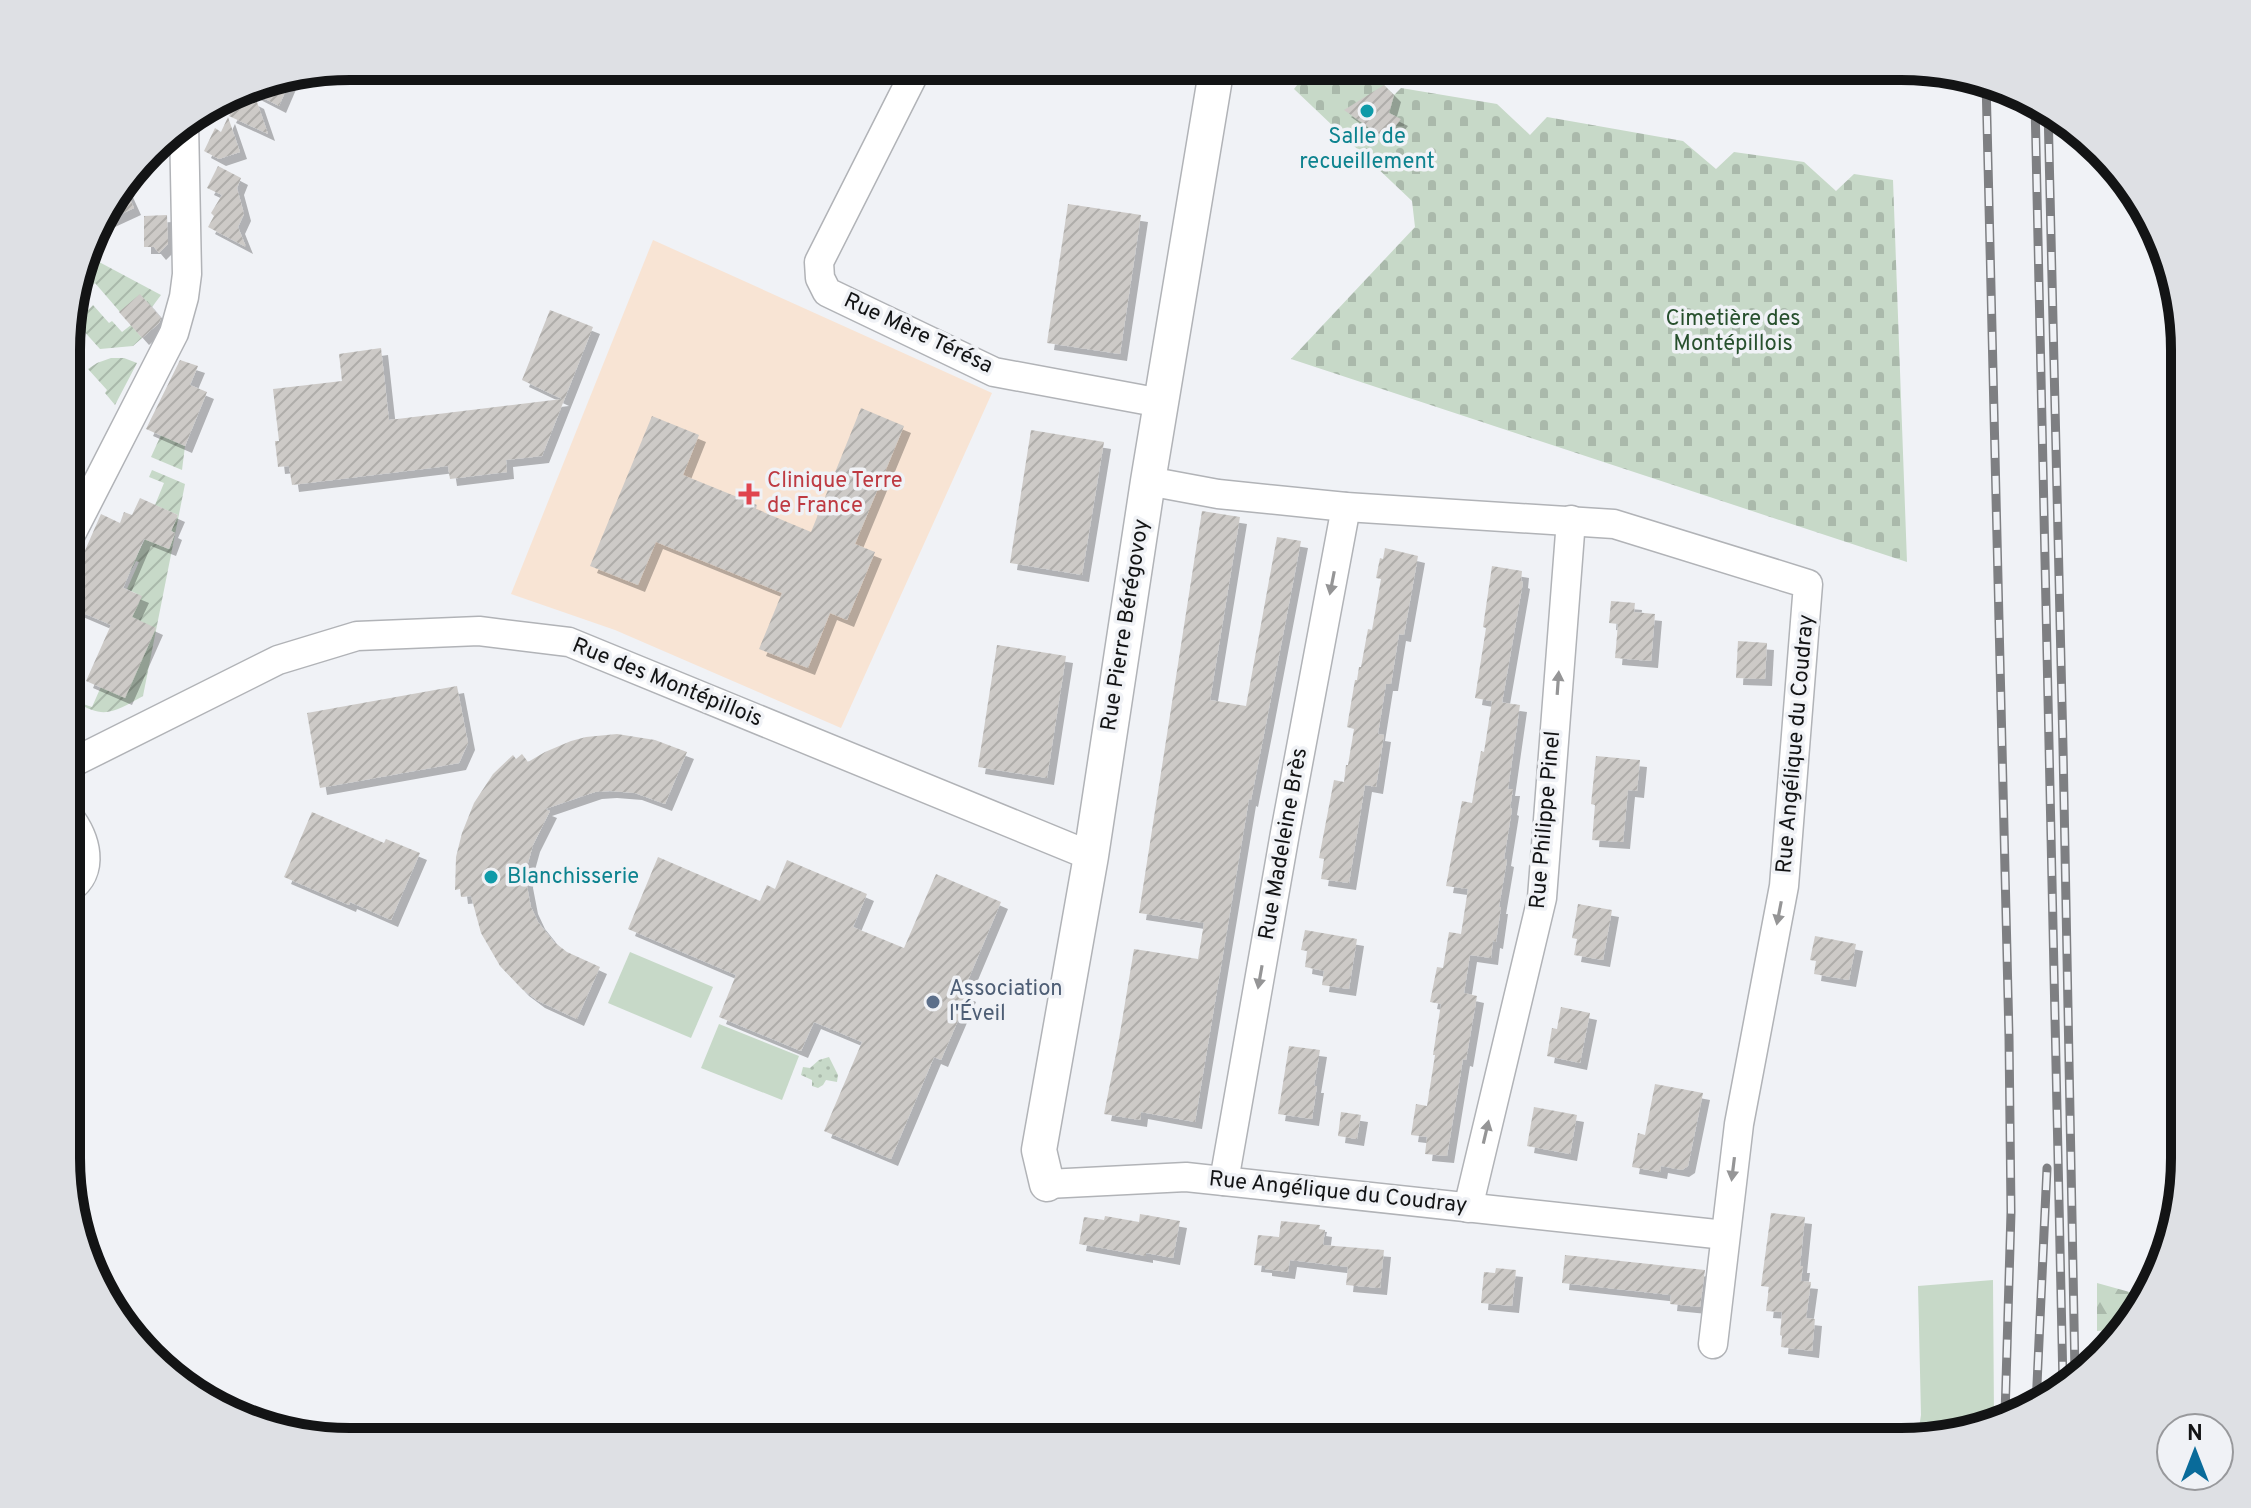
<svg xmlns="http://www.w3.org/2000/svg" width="2251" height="1508" font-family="Overpass,sans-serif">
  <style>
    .medical { fill: #f8e4d4 }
    .grass { fill: #c7d9c8 }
    .forest { fill: url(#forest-firs) }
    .cemetery { fill: url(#cemetery-stones) }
    .park { fill: url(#park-dots) }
    .garden { fill: url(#garden-furrows) }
    .building { fill: url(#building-hatch); filter: url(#shadow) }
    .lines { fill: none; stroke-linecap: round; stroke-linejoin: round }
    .minor-casing { stroke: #b1b3b7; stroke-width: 31 }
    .tertiary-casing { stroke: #b1b3b7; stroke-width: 37 }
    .minor { stroke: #fff; stroke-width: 28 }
    .tertiary { stroke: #fff; stroke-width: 34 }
    .rail-casing { stroke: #7e7f82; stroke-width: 9 }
    .rail { stroke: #f0f2f6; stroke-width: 6; stroke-dasharray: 18; stroke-linecap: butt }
    .oneway { fill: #959596 }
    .culture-dot { fill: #0f9aa8; stroke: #f0f2f6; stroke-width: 3 }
    .health-dot { fill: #e0444e; stroke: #f0f2f6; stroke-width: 3 }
    .service-dot { fill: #5c6f8a; stroke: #f0f2f6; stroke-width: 3 }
    .labels { text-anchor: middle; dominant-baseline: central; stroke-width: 7; stroke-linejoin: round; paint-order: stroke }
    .culture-label { font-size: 22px; fill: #0d838f; stroke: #f0f2f6 }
    .park-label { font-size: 22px; fill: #27502d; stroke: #f0f2f6 }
    .street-label { font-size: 22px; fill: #131415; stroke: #f0f2f6 }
    .health-label { font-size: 22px; fill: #be3a42; stroke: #f0f2f6; text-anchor: start }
    .service-label { font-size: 22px; fill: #4e5e75; stroke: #f0f2f6; text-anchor: start }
    .rim { fill: none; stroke: #131415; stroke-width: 10 }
  </style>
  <defs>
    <pattern id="forest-firs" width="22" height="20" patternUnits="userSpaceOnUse" patternTransform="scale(2)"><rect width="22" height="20" fill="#c7d9c8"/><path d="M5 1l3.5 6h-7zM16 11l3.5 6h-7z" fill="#aab9ab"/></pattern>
    <pattern id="cemetery-stones" width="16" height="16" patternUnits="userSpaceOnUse" patternTransform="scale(2)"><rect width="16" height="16" fill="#c7d9c8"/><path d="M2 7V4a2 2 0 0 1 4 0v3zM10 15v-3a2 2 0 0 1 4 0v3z" fill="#aab9ab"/></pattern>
    <pattern id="park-dots" width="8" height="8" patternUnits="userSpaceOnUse" patternTransform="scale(2)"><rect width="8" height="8" fill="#c7d9c8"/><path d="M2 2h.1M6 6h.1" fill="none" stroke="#aab9ab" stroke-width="1.8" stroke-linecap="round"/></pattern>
    <pattern id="garden-furrows" width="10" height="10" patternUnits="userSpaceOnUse" patternTransform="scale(2)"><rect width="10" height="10" fill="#c7d9c8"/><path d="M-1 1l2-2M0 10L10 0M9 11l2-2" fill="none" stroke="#aab9ab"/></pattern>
    <pattern id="building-hatch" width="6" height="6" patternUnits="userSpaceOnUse" patternTransform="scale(2)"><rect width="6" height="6" fill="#cdcac7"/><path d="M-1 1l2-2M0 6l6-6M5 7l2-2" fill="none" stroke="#afadaa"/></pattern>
    <filter id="shadow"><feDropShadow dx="7" dy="7" stdDeviation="0" flood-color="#0004"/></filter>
  </defs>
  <rect width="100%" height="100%" fill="#f0f2f6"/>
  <path class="medical" d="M653,240L992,393L841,728L615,630L511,594Z"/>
  <g class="grass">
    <path d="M630,952L713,987L691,1038L608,1003Z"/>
    <path d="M719,1024L799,1056L782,1100L701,1068Z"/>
    <path d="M1993,1280L1994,1419L1917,1441L1921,1415L1918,1286Z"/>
  </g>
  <path class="forest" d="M2097,1283L2144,1296L2137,1316L2118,1334L2113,1330L2097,1331Z"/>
  <path class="cemetery" d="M1308,71L1380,81L1394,95L1401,88L1497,104L1530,135L1547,117L1683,141L1716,169L1734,152L1804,162L1836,191L1854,174L1893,180L1907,562L1291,359L1415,227L1412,201L1294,89Z"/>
  <path class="park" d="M829,1057L838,1075L837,1082L826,1080L823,1085L818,1088L812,1086V1080L801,1075L803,1067L810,1068L819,1060Z"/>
  <g class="garden">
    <path d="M86,255L161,295L152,307L140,295L120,312L95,283L77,298L74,295Z"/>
    <path d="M93,305L109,323L112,321L122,332L131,325L142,338L133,346L100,349L73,319L84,309L87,311Z"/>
    <path d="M111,358H124L137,363L115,405L105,393L107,390L88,369L97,363Z"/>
    <path d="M161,435L185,446L182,470L151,457Z"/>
    <path d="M152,470L185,484L143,696C117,710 105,721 77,702L92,707L141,596L127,589L139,562L136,561L118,594L145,539L169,549L175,533L171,531L178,515L155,505L164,483L149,477Z"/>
  </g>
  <g class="building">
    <path d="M291,78L279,106L242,87Z"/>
    <path d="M1384,85L1394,95L1389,113L1401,119L1385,139L1344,110Z"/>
    <path d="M240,93L257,102L268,134L229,116Z"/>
    <path d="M228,117L240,152L219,159L204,151L215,128L221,132Z"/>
    <path d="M218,166L241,178L237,188L244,214L238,227L246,247L208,227L214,216L211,213L222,195L207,188Z"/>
    <path d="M124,186L134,208L95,226V224Z"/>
    <path d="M1068,204L1141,215L1120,354L1047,343Z"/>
    <path d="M167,215L168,244L159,253L154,247H144V216Z"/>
    <path d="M140,294L161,318L159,323L142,338L119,312Z"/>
    <path d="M550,310L593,327L542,456L506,460L507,472L450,479L448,466L292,485L289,466L278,467L275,441H279L273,389L342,381L339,354L381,348L389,420L562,399L522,380Z"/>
    <path d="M180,360L198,366L190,385L207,392L185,446L146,429Z"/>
    <path d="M861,408L904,426L855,544L875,552L847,620L830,613L808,668L759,649L782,593L656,542L638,585L590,566L652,416L699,435L683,475L757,505L756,509L811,532Z"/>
    <path d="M1031,430L1104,442L1082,575L1010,563Z"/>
    <path d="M140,498L178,515L171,531L175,533L169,549L144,539L123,588L142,596L132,617L156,628L125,698L86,681L111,625L69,607L80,581L68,576V557L78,553L83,555L101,514L120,523L124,512L132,515Z"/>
    <path d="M1202,511L1240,517L1210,700L1246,706L1277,537L1301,541L1266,724L1251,800L1249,799L1195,1122L1141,1112L1140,1120L1104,1114L1119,1039L1134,949L1198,959L1204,923L1139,913Z"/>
    <path d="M1385,548L1418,556L1404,635L1399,634L1391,684H1386L1378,734L1384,735L1376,787L1365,785L1349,883L1321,879L1324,859L1319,858L1334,780L1344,782L1346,765H1348L1354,729L1347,727L1355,680H1357L1359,667H1361L1368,629L1372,630L1381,579L1376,578L1380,558L1383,559Z"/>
    <path d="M1492,566L1522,571L1521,581L1523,582L1502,703L1475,698L1486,628L1483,627Z"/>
    <path d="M1611,601L1635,603L1634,612L1655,614L1651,661L1615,658L1618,624L1609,623Z"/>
    <path d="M1738,641L1767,643L1765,679L1736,678Z"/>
    <path d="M997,645L1066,656L1047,778L978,767Z"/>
    <path d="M457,686L468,743L459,763L320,788L307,713Z"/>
    <path d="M1492,701L1520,705L1508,789H1513L1510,808L1512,809L1504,859L1507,860L1499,907H1501L1496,942L1493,941L1491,958L1470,955L1464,993L1477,996L1466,1060L1463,1059L1447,1156L1425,1154L1427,1137L1411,1135L1416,1104L1427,1106L1435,1055H1433L1441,1004L1430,1002L1437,967L1443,968L1449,932L1461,934L1468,889L1446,886L1462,801L1472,803L1481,751L1484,752Z"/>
    <path d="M617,734L655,740L687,752L665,804L635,793L610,791L595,792L545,809L550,811L533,845L528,863L526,881L531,907L538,922L554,942L567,952L600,967L577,1019L538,1001L522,989L500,966L481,933L471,896L461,897L460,889L455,890L456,857L462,833L474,803L493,774L513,755L516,759L522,754L528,762L545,752L571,741L586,737Z"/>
    <path d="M1596,756L1640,760L1637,791L1628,790L1623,842L1592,840L1595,805L1591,804Z"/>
    <path d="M312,812L384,843L386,839L420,853L391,920L350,902L349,905L284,877Z"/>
    <path d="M658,857L760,901L767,885L775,889L787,860L867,894L853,927L904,948L936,874L1001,902L963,992L969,995L947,1046L941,1060L934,1057L891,1159L824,1131L862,1042L814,1022L801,1051L719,1017L736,975L628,929Z"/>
    <path d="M1578,904L1612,910L1603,960L1574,955L1577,939L1572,938Z"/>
    <path d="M1305,930L1357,939L1349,989L1322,985L1324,971L1305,967L1307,951L1301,950Z"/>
    <path d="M1815,936L1856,944L1849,980L1814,974L1816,961L1810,960Z"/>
    <path d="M1561,1007L1590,1013L1580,1063L1547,1056L1552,1028L1557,1029Z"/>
    <path d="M1289,1046L1320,1050L1314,1086H1317L1312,1119L1278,1114Z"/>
    <path d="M1655,1084L1703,1093L1688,1166L1682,1170L1661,1166L1660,1172L1632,1167L1638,1133L1645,1135Z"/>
    <path d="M1534,1107L1577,1115L1570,1154L1527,1146Z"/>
    <path d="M1341,1112L1361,1115L1357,1139L1338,1136Z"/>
    <path d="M1771,1213L1805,1217L1800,1266H1803L1801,1281L1811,1282L1806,1318L1815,1319L1812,1351L1781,1347L1782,1336L1780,1335L1782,1312L1766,1311L1769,1287L1761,1286Z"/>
    <path d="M1140,1214L1180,1221L1173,1258L1146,1253V1256L1079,1244L1084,1217L1104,1220L1105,1216L1139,1222Z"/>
    <path d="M1281,1221L1320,1225L1319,1229L1325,1230L1323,1245L1384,1250L1380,1288L1346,1285L1348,1267L1290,1260L1288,1272L1265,1269V1266L1254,1265L1258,1235L1279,1237Z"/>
    <path d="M1565,1255L1705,1270L1700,1307L1670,1304L1671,1295L1562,1283Z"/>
    <path d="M1496,1268L1516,1270L1512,1306L1481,1303L1484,1272L1495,1273Z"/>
  </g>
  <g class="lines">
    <g class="minor-casing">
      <g id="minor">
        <path d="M918,66L819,262L820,278L827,292L994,372L1161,403"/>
        <path d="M1148,481L1218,494L1346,507L1614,524L1808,584L1784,886L1739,1124L1713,1344"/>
        <path d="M68,540L174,333L184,297L187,274L184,123"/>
        <path d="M68,765L278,660L357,636L479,631L569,642L1091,856"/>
        <path d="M68,815C86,838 96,871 68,890"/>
        <path d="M1224,1181L1285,833L1346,507"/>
        <path d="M1047,1184L1186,1177L1725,1235"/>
        <path d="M1468,1208L1542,898L1571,520"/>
      </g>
    </g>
    <g class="tertiary-casing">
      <path id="tertiary" d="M1047,1184L1039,1150L1091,856L1148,481L1217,66"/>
    </g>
    <use href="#minor" class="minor"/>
    <use href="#tertiary" class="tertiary"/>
    <g class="rail-casing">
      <g id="rail">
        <path d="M1986,80L2009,1037L2011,1212L2005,1416"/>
        <path d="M2035,102L2063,1385"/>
        <path d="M2048,108L2063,747L2075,1374"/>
        <path d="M2036,1406L2047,1168"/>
      </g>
    </g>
    <use href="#rail" class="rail"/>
  </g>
  <defs><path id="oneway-solid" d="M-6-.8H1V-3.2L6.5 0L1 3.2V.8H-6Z" transform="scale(2)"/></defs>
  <g class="oneway">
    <use href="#oneway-solid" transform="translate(1332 583) rotate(101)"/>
    <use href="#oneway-solid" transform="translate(1558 683) rotate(-86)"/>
    <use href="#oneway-solid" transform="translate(1779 913) rotate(101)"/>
    <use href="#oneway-solid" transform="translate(1260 977) rotate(100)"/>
    <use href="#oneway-solid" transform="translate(1486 1132) rotate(-77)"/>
    <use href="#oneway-solid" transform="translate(1733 1169) rotate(97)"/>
  </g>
  <g class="culture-dot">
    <circle cx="1367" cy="111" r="8"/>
    <circle cx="491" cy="877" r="8"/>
  </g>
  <path class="health-dot" d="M745 482h8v8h8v8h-8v8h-8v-8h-8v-8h8z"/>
  <circle class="service-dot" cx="933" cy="1002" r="8"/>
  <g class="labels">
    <g class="culture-label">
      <text x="1367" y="137">Salle de<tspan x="1367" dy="25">recueillement</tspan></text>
      <text x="507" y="877" text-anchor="start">Blanchisserie</text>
    </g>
    <g class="park-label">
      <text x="1733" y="319">Cimetière des<tspan x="1733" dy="25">Montépillois</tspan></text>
    </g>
    <g class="street-label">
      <text transform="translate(918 334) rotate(25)">Rue Mère Térésa</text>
      <text transform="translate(1126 625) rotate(-81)">Rue Pierre Bérégovoy</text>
      <text transform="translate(667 683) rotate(22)">Rue des Montépillois</text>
      <text transform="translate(1796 744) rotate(-85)">Rue Angélique du Coudray</text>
      <text transform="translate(1546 820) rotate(-85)">Rue Philippe Pinel</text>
      <text transform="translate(1284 844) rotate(-80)">Rue Madeleine Brès</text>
      <text transform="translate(1338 1193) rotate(6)">Rue Angélique du Coudray</text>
    </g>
    <g class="health-label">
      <text x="767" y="481">Clinique Terre<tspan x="767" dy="25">de France</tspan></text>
    </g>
    <g class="service-label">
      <text x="949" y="989">Association<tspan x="949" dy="25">l'Éveil</tspan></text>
    </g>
  </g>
  <path d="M0 0H2251V1508H0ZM350 80H1901A270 270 0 0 1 2171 350V1158A270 270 0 0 1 1901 1428H350A270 270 0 0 1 80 1158V350A270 270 0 0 1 350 80Z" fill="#dee0e4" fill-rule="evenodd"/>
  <path class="rim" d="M350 80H1901A270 270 0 0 1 2171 350V1158A270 270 0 0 1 1901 1428H350A270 270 0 0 1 80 1158V350A270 270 0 0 1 350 80Z"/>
  <g transform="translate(2195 1452)"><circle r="38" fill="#f0f2f6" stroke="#98999c" stroke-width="2"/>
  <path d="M0-6L14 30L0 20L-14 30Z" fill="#096b9a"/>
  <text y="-12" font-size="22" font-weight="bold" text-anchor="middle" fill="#131415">N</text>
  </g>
</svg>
